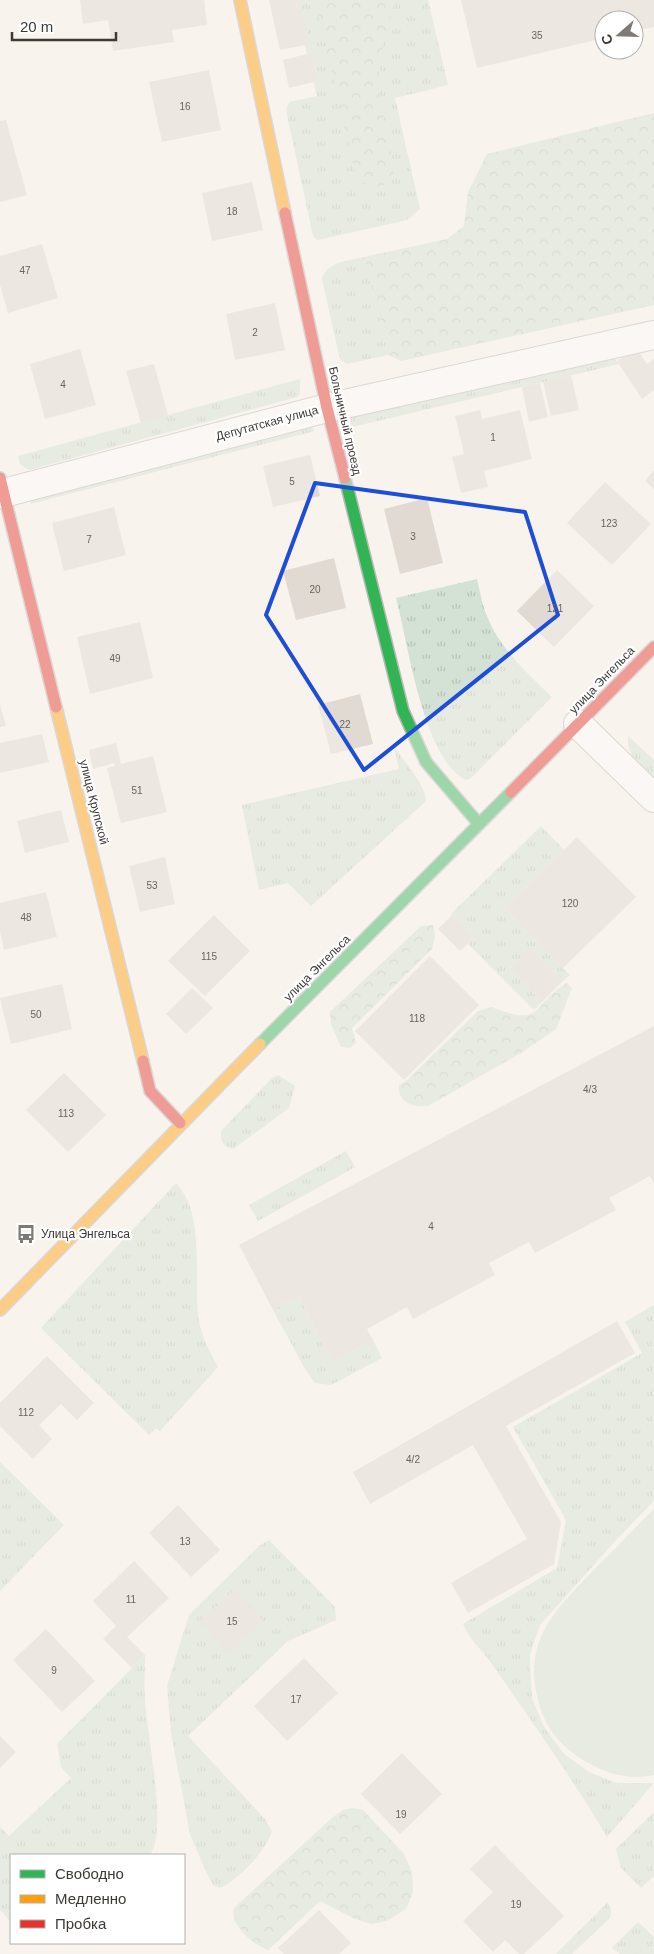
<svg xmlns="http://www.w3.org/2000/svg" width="654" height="1954" font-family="Helvetica,sans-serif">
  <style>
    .grass { fill: url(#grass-tufts) }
    .forest { fill: url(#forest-crowns) }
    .pitch { fill: #d4e2d5 }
    .building { fill: #e1dad2 }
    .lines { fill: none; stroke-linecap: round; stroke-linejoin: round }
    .street-casing { stroke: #bab7b3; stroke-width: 30 }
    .fast-casing { stroke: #bab7b3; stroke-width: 14 }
    .slow-casing { stroke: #bab7b3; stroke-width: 14 }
    .jam-casing { stroke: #bab7b3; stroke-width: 14 }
    .street { stroke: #fefdfc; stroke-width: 28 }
    .fast { stroke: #30b455; stroke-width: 11 }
    .slow { stroke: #ff9f0a; stroke-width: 11 }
    .jam { stroke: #e5322d; stroke-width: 11 }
    .marked { fill: none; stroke: #1d4ed8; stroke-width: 4; stroke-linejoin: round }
    .labels { text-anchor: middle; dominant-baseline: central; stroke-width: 4.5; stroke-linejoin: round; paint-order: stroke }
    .number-label { font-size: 10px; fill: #68645e }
    .street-label { font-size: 12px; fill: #3d3a36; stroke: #fff }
    .poi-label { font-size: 12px; fill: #3d3a36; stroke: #fff; text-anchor: start }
  </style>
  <defs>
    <pattern id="grass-tufts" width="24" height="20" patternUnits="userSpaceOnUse" patternTransform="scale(1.25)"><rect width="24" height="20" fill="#d4e2d5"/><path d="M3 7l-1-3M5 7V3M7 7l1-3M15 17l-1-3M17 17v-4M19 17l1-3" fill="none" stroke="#b7c3b7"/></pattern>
    <pattern id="forest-crowns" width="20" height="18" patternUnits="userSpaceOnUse" patternTransform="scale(1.25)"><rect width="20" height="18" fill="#d4e2d5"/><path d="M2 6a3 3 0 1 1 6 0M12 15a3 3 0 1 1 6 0" fill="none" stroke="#b7c3b7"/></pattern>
  </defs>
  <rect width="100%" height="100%" fill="#f8f3ed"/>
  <g class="grass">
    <path d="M294,0H428L448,85L395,98L420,209L407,220L317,240L313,236L286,110L289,102L317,96Z"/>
    <path d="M364,257L388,355L347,364L340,359L322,279C327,261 349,261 364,257Z"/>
    <path d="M615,358L619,364L352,427L350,422L354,412Z"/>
    <path d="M300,379V393L297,397L29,470L20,464L18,456Z"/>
    <path d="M311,426L315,431L30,504L32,498Z"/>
    <path d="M477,579C480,591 482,605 487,616C500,649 527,673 552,697L471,778L466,780C423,759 408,642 396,598Z"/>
    <path d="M628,736L654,760V777C640,764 626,756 628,736Z"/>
    <path d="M394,746C403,761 426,785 426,801L311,906L288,883L259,890L242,805L399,769Z"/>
    <path d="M541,826L564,850L505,909L570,975L562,982L530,949L510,968L542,1002L534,1010L468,944L474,938L451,914Z"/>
    <path d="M278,1075L295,1086L289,1108L233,1149L225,1146L221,1139V1131L272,1078Z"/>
    <path d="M346,1151L355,1167L258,1221L249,1205Z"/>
    <path d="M176,1183C207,1216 192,1278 199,1321C202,1338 210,1352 218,1367L160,1431L156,1428L149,1435L41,1328Z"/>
    <path d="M298,1296L333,1362L373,1340L382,1358L331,1385L315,1383L305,1369L273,1310Z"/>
    <path d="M654,1305V1501L617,1539L540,1625L530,1654V1663L532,1698L544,1727L564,1754L589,1772L616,1783H654L607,1837C572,1777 531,1721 492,1664C482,1650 470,1640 463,1624L557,1568L566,1520L513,1427L642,1353L625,1322Z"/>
    <path d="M0,1462L64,1525L0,1591Z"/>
    <path d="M269,1540L335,1607L336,1620L288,1641L188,1736L265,1819L272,1831C267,1849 239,1880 220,1888L213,1885L207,1874L190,1834L171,1733L167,1686L189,1615L259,1546Z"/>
    <path d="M145,1655C145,1670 144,1686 145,1701C147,1735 168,1830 150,1855H11V1922L0,1910V1827L9,1836L71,1778L61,1767L57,1744Z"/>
    <path d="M654,1812V1876L641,1888L621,1868L616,1849Z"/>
    <path d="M608,1902L611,1910L610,1918L572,1954H556Z"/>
    <path d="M638,1922L654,1937V1954H620L612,1948Z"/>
  </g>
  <g class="forest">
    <path d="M315,0H395C388,28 377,58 379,87C381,118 393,147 394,178L381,187L360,182L355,173Z"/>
    <path d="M654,113V305L401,361L388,355L364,257L447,239L464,226L468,192L487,154Z"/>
    <path d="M433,925L435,936L432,949L352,1028L356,1043L350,1048L341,1047L331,1024L330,1012L421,926Z"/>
    <path d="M567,983L572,988L556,1029L521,1053L428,1106C413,1108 397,1102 399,1085L407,1080L478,1011L492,1007C546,1029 530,1004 567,983Z"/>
    <path d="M353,1808L363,1810L404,1854L412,1872L413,1892L406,1909L387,1921L371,1924L353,1918L320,1901L268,1950C254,1945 229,1925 234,1908L333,1817L343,1810Z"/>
  </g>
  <path class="pitch" d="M654,1509V1775C623,1782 593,1769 569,1750C554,1738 542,1719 538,1700C522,1640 557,1608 595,1569C615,1549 634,1529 654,1509Z"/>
  <g class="building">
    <path d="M80,0H204L207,25L172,30L174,42L113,51L108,20L83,24Z"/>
    <path d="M269,0H299L310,44L280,50Z"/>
    <path d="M461,0H654V27L634,31V20H604V38L477,68Z"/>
    <path d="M311,53L318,81L289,88L283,60Z"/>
    <path d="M209,70L221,130L162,142L149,82Z"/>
    <path d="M6,120L27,195L0,202V121Z"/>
    <path d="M252,182L263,230L212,241L202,193Z"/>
    <path d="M42,244L58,298L8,313L0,285V256Z"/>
    <path d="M275,303L285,350L235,360L226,314Z"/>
    <path d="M636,348L647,364L654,359V390L642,399L617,361Z"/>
    <path d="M80,349L96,405L45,419L30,364Z"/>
    <path d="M154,364L168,415L141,423L126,371Z"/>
    <path d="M571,375L579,410L551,416L543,382Z"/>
    <path d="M540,383L548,417L529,422L522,387Z"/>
    <path d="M480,410L482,419L520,410L532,459L484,471L488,487L461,493L452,457L464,454L455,416Z"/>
    <path d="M310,455L320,496L273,507L263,466Z"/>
    <path d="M654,470V489L645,481Z"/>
    <path d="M605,482L651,524L612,565L567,523Z"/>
    <path d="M427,498L443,563L400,574L384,509Z"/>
    <path d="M114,507L126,555L64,571L52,523Z"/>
    <path d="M334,558L346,608L296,620L283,571Z"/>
    <path d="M557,570L594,606L554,647L517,611Z"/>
    <path d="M140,622L153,678L90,694L77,637Z"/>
    <path d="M360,694L373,744L331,754L318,705Z"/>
    <path d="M0,705L6,726L0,727Z"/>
    <path d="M42,734L49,762L0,773V743Z"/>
    <path d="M116,743L121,764L153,756L167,812L121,823L107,768L115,766L114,763L93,769L89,750Z"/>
    <path d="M61,810L69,842L25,853L17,821Z"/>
    <path d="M577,837L636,897L563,968L505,909Z"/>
    <path d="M165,857L175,904L140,912L129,866Z"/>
    <path d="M46,892L57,937L4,950L0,932V903Z"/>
    <path d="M214,915L250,951L205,996L168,961Z"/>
    <path d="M452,915L474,938L460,951L438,929Z"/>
    <path d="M530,948L562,982L542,1002L510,968Z"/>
    <path d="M430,956L479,1005L404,1080L355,1031Z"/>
    <path d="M62,984L72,1029L11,1044L0,998Z"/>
    <path d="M192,988L213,1008L186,1034L166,1014Z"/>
    <path d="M654,1026V1184L650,1176L609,1198L616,1210L535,1253L529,1242L489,1263L495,1275L413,1319L407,1307L367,1329L373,1340L333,1362L298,1296L273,1310L239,1245Z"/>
    <path d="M64,1073L106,1115L68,1152L26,1110Z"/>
    <path d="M617,1321L635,1353L506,1426L561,1522L554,1564L468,1613L451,1583L527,1539L473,1445L370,1504L353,1472Z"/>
    <path d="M47,1356L94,1403L77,1420L61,1404L39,1425L52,1439L33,1459L0,1426V1403Z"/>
    <path d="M178,1505L220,1550L191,1577L149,1533Z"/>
    <path d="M134,1561L169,1598L127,1637L145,1655L132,1668L103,1639L116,1626L93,1601Z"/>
    <path d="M235,1589L263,1621L229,1653L200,1621Z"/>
    <path d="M46,1629L95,1681L62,1712L13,1660Z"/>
    <path d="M304,1658L338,1693L287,1741L254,1706Z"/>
    <path d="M0,1736L16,1752L0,1768Z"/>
    <path d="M402,1753L442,1794L400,1834L361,1794Z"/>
    <path d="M495,1845L564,1916L524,1954H519L505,1940L493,1952L463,1921L493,1892L470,1869Z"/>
    <path d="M319,1910L351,1943L339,1954H284L278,1948Z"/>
  </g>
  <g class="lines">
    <g class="street-casing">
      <g id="street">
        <path d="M0,494L327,408L654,335"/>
        <path d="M578,724L654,798"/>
      </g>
    </g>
    <g class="fast-casing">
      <g id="fast">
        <path d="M345,478L403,711L426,762L479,824"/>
        <path d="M260,1044L511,792"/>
      </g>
    </g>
    <g class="slow-casing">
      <g id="slow">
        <path d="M240,0L285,213"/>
        <path d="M56,707L143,1061"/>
        <path d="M0,1310L260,1044"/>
      </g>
    </g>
    <g class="jam-casing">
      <g id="jam">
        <path d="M285,213L327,408L345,478"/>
        <path d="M0,478L56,707"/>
        <path d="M511,792L654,647"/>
        <path d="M143,1061L150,1091L180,1123"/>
      </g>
    </g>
    <use href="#street" class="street"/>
    <use href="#fast" class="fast"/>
    <use href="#slow" class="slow"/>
    <use href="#jam" class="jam"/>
  </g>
  <path d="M0 0H654V1954H0ZM315,483L525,512L558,615L364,770L266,615Z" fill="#f8f3ed" fill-opacity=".55" fill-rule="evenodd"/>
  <path class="marked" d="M315,483L525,512L558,615L364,770L266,615Z"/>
  <defs>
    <g id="bus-bare" transform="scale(1.5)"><path d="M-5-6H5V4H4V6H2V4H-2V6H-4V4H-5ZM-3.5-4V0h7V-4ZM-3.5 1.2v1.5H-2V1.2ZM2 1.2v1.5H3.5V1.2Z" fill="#7e7b76" stroke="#fff" stroke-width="2.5" paint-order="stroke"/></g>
  </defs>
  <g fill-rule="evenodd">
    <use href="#bus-bare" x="26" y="1234"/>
  </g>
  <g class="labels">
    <g class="number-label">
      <text x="537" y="35">35</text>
      <text x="185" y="106">16</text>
      <text x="232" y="211">18</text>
      <text x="25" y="270">47</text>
      <text x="255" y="332">2</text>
      <text x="63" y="384">4</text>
      <text x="493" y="437">1</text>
      <text x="292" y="481">5</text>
      <text x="609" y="523">123</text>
      <text x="413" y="536">3</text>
      <text x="89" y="539">7</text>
      <text x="315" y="589">20</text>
      <text x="555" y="608">121</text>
      <text x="115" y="658">49</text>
      <text x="345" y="724">22</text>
      <text x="137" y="790">51</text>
      <text x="152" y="885">53</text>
      <text x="570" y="903">120</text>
      <text x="26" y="917">48</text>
      <text x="209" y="956">115</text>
      <text x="36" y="1014">50</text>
      <text x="417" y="1018">118</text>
      <text x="590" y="1089">4/3</text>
      <text x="66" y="1113">113</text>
      <text x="431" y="1226">4</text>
      <text x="26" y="1412">112</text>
      <text x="413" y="1459">4/2</text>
      <text x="185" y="1541">13</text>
      <text x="131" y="1599">11</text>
      <text x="232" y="1621">15</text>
      <text x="54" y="1670">9</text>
      <text x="296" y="1699">17</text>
      <text x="401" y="1814">19</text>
      <text x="516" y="1904">19</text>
    </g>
    <g class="street-label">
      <text transform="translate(345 421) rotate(77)">Больничный проезд</text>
      <text transform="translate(267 423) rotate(-15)">Депутатская улица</text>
      <text transform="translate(602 680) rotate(-46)">улица Энгельса</text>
      <text transform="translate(94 802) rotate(76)">улица Крупской</text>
      <text transform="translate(317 968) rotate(-45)">улица Энгельса</text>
    </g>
    <g class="poi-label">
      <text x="41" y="1234">Улица Энгельса</text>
    </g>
  </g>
  <rect x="10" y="1854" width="175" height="90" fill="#ffffff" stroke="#b1b0af"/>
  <rect x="20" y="1870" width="25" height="8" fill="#30b455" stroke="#b1b0af"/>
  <text x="55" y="1879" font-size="15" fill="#3d3a36">Свободно</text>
  <rect x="20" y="1895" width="25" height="8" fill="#ff9f0a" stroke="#b1b0af"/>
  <text x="55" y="1904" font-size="15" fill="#3d3a36">Медленно</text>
  <rect x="20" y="1920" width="25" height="8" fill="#e5322d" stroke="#b1b0af"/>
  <text x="55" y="1929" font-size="15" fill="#3d3a36">Пробка</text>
  <g transform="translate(619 35) rotate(250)"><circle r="24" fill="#ffffff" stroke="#b1b0af"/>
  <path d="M0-4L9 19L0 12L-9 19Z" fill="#7e7b76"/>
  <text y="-8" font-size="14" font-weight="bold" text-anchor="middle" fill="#3d3a36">С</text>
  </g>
  <path d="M12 32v8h104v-8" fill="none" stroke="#3d3a36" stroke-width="2.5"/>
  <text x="20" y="32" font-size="15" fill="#3d3a36" stroke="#ffffff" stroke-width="4" paint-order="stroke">20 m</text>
</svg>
